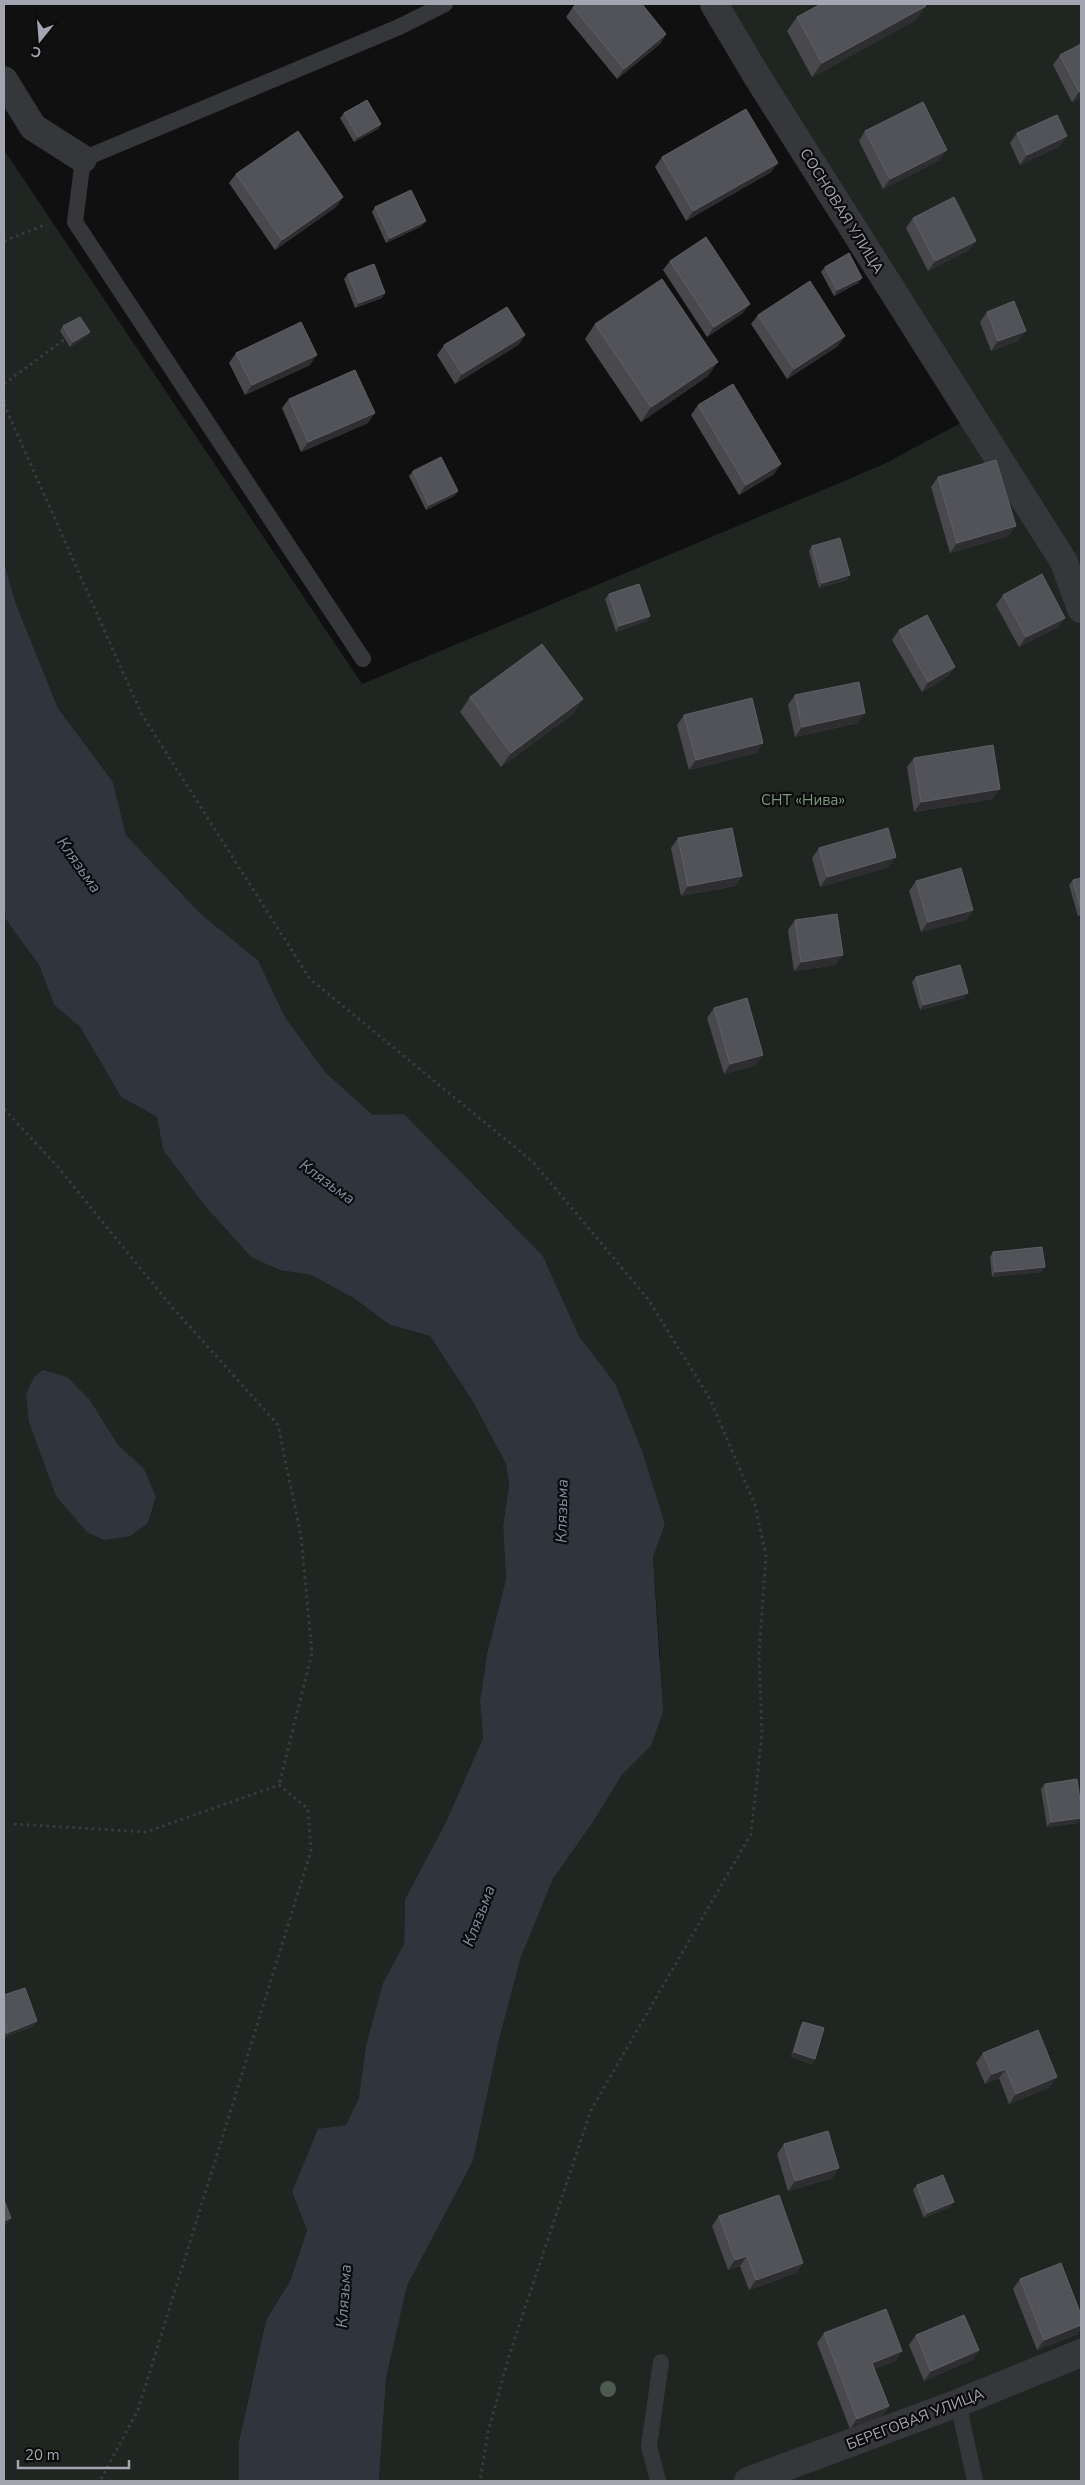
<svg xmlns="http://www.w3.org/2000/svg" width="1085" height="2485" font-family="'Nunito Sans',sans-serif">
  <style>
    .green { fill: #1f2520; fill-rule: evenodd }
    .water { fill: #2f353c }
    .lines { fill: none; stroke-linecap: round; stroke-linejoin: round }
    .path { stroke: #3a3b3e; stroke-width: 3; stroke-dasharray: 2.5 4; stroke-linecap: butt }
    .lane { stroke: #36373a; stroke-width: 16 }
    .street { stroke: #36373a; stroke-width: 28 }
    .tree { fill: #4b5b4e }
    .wall { fill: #49494d }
    .shaded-wall { fill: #2e2e31 }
    .building { fill: #525358; stroke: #5f6066 }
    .labels { text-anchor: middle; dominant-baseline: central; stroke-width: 4.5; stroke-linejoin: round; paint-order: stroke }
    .street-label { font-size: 15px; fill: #a3a6b0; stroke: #0b0b0c }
    .park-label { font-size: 15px; fill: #7c997f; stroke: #0b0b0c }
    .water-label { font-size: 16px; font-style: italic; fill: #7e92a7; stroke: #0b0b0c }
  </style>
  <rect width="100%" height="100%" fill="#101011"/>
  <g class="green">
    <path d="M714,4H1081V2481H379L386,2379L407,2286L473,2161L499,2040L521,1957L553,1879L593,1822L622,1775L651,1746L660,1655L653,1557L665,1523L615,1383L579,1336L543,1256L373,1115L326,1073L285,1017L258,960L202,915L126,835L113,782L58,708L16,604L4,562V150L362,684L882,465L972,417Z"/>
    <path d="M4,917L39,965L54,1005L80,1027L121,1097L157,1117L163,1150L204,1205L251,1257L279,1270L311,1275L355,1299L390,1325L430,1336L473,1402L506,1464L509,1485L503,1525L506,1579L487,1654L480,1701L483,1738L446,1822L405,1899L404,1944L383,1984L366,2045L360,2098L346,2126L292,2192L307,2230L290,2281L266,2320L239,2441V2481H4ZM90,1400L118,1445L156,1497L148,1523L131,1536L43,1458L29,1422Z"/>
  </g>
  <g class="water">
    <path d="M4,562L16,604L58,708L113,782L126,835L202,915L258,960L285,1017L326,1073L373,1115L404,1114L543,1256L579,1336L615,1383L643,1454L665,1524L653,1557L663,1712L651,1746L622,1775L593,1822L553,1879L521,1957L499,2040L473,2161L407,2286L386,2379L379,2481H239V2441L266,2320L290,2281L307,2230L292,2192L318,2129L346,2125L359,2098L366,2045L383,1983L404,1944L405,1899L446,1822L483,1738L480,1701L487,1654L506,1579L503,1525L509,1485L506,1464L473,1402L430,1336L390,1325L355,1299L311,1275L279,1270L251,1257L204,1205L163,1150L157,1117L121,1097L80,1027L54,1005L39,965L4,917Z"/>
    <path d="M43,1370L67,1377L90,1400L118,1445L144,1469L156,1497L148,1523L131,1536L104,1540L87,1532L56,1496L29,1422L26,1394L34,1377Z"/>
  </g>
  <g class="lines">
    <g class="path">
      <path d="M4,241L47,224"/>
      <path d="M4,384L65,339"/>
      <path d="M4,404L141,713L310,979L533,1162L648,1299L710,1399L755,1505L766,1556L759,1654L762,1734L751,1834L591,2110L509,2356L488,2432L480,2481"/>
      <path d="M4,1109L57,1166L172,1307L278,1425L301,1536L312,1653L279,1785"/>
      <path d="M14,1824L146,1832L279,1785L308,1809L311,1851L138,2410L100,2481"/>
    </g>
    <g class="lane">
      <path d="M363,659L75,222L83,159L399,27L445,4"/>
      <path d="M958,2403L975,2481"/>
      <path d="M658,2481L649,2446L661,2362"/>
    </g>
    <g class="street">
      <path d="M714,4L758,78L1064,562L1081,609"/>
      <path d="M4,80L33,127L83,159"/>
      <path d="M748,2481L958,2403L1081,2353"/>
    </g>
  </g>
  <circle class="tree" cx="608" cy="2389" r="8"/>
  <g class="wall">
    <path d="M573,7L666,34L660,44L617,79L566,17Z"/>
    <path d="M797,17L916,20L812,77L787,31Z"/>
    <path d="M1081,44V97L1072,102L1053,65L1060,55Z"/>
    <path d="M344,113L381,124L378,129L354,142L340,118Z"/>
    <path d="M865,131L940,160L883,189L859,141Z"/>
    <path d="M1017,133L1060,146L1020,165L1010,143Z"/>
    <path d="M662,157L771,172L686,221L655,167Z"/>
    <path d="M236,174L343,197L336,207L275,250L229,183Z"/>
    <path d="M375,207L422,226L386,243L372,212Z"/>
    <path d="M913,218L976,241L969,250L928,271L906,228Z"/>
    <path d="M670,261L743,313L707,337L663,270Z"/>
    <path d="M825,267L862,278L858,283L834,296L821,272Z"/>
    <path d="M348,274L382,298L355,308L344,279Z"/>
    <path d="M987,312L1019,340L991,351L980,322Z"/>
    <path d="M758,315L838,346L787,379L751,324Z"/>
    <path d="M595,324L708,376L641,422L585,339Z"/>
    <path d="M63,326L90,332L86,337L70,347L60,331Z"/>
    <path d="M525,335L518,345L455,384L437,355L444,345Z"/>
    <path d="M236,353L310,365L245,395L229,363Z"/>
    <path d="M289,399L368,423L301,452L282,408Z"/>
    <path d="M698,405L774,474L739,495L691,415Z"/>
    <path d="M413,471L458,491L454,496L426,510L409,476Z"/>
    <path d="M938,477L1009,536L950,553L931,487Z"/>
    <path d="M812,546L847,580L819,588L809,551Z"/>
    <path d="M609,594L650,616L646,621L616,632L605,599Z"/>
    <path d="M1003,595L1065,618L1058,627L1019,647L996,605Z"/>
    <path d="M899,630L955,667L948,676L922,692L892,640Z"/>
    <path d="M795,695L858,723L795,737L788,705Z"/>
    <path d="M470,697L574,713L501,767L460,712Z"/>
    <path d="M684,715L763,743L756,753L689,770L677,725Z"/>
    <path d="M914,758L993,799L914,812L907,767Z"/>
    <path d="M678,838L742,876L735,886L681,896L671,848Z"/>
    <path d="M819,848L889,867L820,887L812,858Z"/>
    <path d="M1081,878V915L1078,916L1069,885L1073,880Z"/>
    <path d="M916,881L973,910L966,920L921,932L909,891Z"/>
    <path d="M795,920L836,965L794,971L788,930Z"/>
    <path d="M916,977L964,998L920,1010L912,982Z"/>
    <path d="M714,1008L756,1065L724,1074L707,1018Z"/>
    <path d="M993,1252L1045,1267L1041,1272L992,1277L990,1257Z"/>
    <path d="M1045,1784L1081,1808V1820L1079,1823L1047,1827L1041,1789Z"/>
    <path d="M4,1995L34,2026L4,2037Z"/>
    <path d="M803,2022L815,2059L811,2064L791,2057L800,2027Z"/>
    <path d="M983,2053L1050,2087L1009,2104L999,2078L985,2084L976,2063Z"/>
    <path d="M784,2144L839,2168L832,2178L788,2191L777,2154Z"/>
    <path d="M917,2185L954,2202L950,2207L924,2218L913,2190Z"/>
    <path d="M719,2216L803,2263L796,2273L749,2290L740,2266L728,2270L712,2226Z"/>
    <path d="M1020,2279L1078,2334L1037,2350L1013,2289Z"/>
    <path d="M824,2333L896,2361L874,2369L889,2406L882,2416L850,2429L817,2343Z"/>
    <path d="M916,2335L979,2350L972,2360L924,2381L909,2345Z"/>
  </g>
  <g class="shaded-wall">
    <path d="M926,6L916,20L812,77L822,63Z"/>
    <path d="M666,34L660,44L617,79L624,69Z"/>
    <path d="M1081,91V97L1072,102L1079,92Z"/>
    <path d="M381,124L378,129L354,142L358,137Z"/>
    <path d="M1067,136L1060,146L1020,165L1027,155Z"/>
    <path d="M947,150L940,160L883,189L890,179Z"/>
    <path d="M778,163L771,172L686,221L693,211Z"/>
    <path d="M343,197L336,207L275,250L282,240Z"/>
    <path d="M426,221L422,226L386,243L390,238Z"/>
    <path d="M976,241L969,250L928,271L935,261Z"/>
    <path d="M862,278L858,283L834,296L837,290Z"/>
    <path d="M385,293L382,298L355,308L359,303Z"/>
    <path d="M750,304L743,313L707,337L714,327Z"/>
    <path d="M1026,331L1019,340L991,351L998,341Z"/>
    <path d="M90,332L86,337L70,347L73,342Z"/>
    <path d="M525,335L518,345L455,384L462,374Z"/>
    <path d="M845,336L838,346L787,379L794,369Z"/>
    <path d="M317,355L310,365L245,395L252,385Z"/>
    <path d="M718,362L708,376L641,422L651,407Z"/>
    <path d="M375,413L368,423L301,452L308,442Z"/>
    <path d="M781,464L774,474L739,495L746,485Z"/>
    <path d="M458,491L454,496L426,510L429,505Z"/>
    <path d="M1016,526L1009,536L950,553L957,543Z"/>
    <path d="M850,575L847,580L819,588L822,583Z"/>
    <path d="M650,616L646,621L616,632L619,626Z"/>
    <path d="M1065,618L1058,627L1019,647L1026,637Z"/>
    <path d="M955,667L948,676L922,692L928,682Z"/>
    <path d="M583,699L574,713L501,767L511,753Z"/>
    <path d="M865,713L858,723L795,737L802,727Z"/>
    <path d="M763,743L756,753L689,770L696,760Z"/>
    <path d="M1000,789L993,799L914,812L921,802Z"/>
    <path d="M896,857L889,867L820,887L827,877Z"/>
    <path d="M742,876L735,886L681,896L688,886Z"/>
    <path d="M973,910L966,920L921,932L928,922Z"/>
    <path d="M843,955L836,965L794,971L801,962Z"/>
    <path d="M968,993L964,998L920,1010L923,1005Z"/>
    <path d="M763,1055L756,1065L724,1074L730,1064Z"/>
    <path d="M1045,1267L1041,1272L992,1277L995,1272Z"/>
    <path d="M1081,1818V1820L1079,1823L1047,1827L1051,1822Z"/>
    <path d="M37,2021L34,2026L4,2037L7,2033Z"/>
    <path d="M794,2052L815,2059L811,2064L791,2057Z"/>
    <path d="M1006,2069L999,2078L985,2084L992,2074Z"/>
    <path d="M1057,2077L1050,2087L1009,2104L1016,2094Z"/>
    <path d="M839,2168L832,2178L788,2191L795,2181Z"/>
    <path d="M954,2202L950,2207L924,2218L927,2213Z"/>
    <path d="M11,2218L4,2228V2221Z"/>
    <path d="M747,2256L740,2266L728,2270L735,2260Z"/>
    <path d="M803,2263L796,2273L749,2290L756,2280Z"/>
    <path d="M1081,2325V2329L1078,2334L1037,2350L1044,2340Z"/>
    <path d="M979,2350L972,2360L924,2381L931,2371Z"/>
    <path d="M902,2351L896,2361L865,2373L872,2363Z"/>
    <path d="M889,2406L882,2416L850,2429L857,2419Z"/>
  </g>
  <g class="building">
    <path d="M578,4H642L666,34L624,69L573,7Z"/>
    <path d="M821,4H925L926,6L822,63L797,17Z"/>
    <path d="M1081,44V91L1079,92L1060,55Z"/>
    <path d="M367,100L381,124L358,137L344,113Z"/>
    <path d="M923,102L947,150L890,179L865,131Z"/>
    <path d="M746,109L778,163L693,211L662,157Z"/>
    <path d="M1057,115L1067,136L1027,155L1017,133Z"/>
    <path d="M298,131L343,197L282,240L236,174Z"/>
    <path d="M411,190L426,221L390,238L375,207Z"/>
    <path d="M954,197L976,241L935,261L913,218Z"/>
    <path d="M706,237L750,304L714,327L670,261Z"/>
    <path d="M849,253L862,278L837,290L825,267Z"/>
    <path d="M374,264L385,293L359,303L348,274Z"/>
    <path d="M662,279L718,362L651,407L595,324Z"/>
    <path d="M810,281L845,336L794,369L758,315Z"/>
    <path d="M1014,301L1026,331L998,341L987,312Z"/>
    <path d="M507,307L525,335L462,374L444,345Z"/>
    <path d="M80,317L90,332L73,342L63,326Z"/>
    <path d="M301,322L317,355L252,385L236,353Z"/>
    <path d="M355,370L375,413L308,442L289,399Z"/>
    <path d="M733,384L781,464L746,485L698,405Z"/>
    <path d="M441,457L458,491L429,505L413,471Z"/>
    <path d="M996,460L1016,526L957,543L938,477Z"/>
    <path d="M840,538L850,575L822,583L812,546Z"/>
    <path d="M1042,574L1065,618L1026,637L1003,595Z"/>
    <path d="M639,584L650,616L619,626L609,594Z"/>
    <path d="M927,615L955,667L928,682L899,630Z"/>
    <path d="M542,644L583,699L511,753L470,697Z"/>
    <path d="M859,682L865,713L802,727L795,695Z"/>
    <path d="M752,698L763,743L696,760L684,715Z"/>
    <path d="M993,745L1000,789L921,802L914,758Z"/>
    <path d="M732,828L742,876L688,886L678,838Z"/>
    <path d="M888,828L896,857L827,877L819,848Z"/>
    <path d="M961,868L973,910L928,922L916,881Z"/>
    <path d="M1081,878V910L1073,880Z"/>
    <path d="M837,914L843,955L801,962L795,920Z"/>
    <path d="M960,965L968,993L923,1005L916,977Z"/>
    <path d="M747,998L763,1055L730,1064L714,1008Z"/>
    <path d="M1042,1247L1045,1267L995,1272L993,1252Z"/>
    <path d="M1077,1779L1081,1808V1818L1051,1822L1045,1784Z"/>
    <path d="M25,1988L37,2021L7,2033L4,2024V1995Z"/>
    <path d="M803,2022L824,2028L815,2059L794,2052Z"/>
    <path d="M1038,2030L1057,2077L1016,2094L1006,2069L992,2074L983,2053Z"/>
    <path d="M828,2131L839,2168L795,2181L784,2144Z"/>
    <path d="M943,2175L954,2202L927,2213L917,2185Z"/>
    <path d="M779,2195L803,2263L756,2280L747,2256L735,2260L719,2216Z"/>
    <path d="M4,2200L11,2218L4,2221Z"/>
    <path d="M1061,2263L1081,2315V2325L1044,2340L1020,2279Z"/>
    <path d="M886,2309L902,2351L872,2363L889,2406L857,2419L824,2333Z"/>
    <path d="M964,2315L979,2350L931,2371L916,2335Z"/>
  </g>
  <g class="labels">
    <g class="street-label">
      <text transform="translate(842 211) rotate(58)">СОСНОВАЯ УЛИЦА</text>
      <text transform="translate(915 2419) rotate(-21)">БЕРЕГОВАЯ УЛИЦА</text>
    </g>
    <g class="park-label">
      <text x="803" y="800">СНТ «Нива»</text>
    </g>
    <g class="water-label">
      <text transform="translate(79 865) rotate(55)">Клязьма</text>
      <text transform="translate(327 1182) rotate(36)">Клязьма</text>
      <text transform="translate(562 1511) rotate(-89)">Клязьма</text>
      <text transform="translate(479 1916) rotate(-69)">Клязьма</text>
      <text transform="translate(344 2296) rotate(-86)">Клязьма</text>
    </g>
  </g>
  <rect width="1085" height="2485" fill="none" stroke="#a3a6b0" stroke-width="10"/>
  <g transform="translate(40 40) rotate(197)" stroke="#0b0b0c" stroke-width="4" paint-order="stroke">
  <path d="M0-4L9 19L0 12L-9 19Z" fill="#a3a6b0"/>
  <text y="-8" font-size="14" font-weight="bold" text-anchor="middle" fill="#a3a6b0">С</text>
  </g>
  <path d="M18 2460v8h111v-8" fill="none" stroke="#a3a6b0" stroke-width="2.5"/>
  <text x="25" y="2460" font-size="15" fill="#a3a6b0" stroke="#0b0b0c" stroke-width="4" paint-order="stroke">20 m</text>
</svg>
